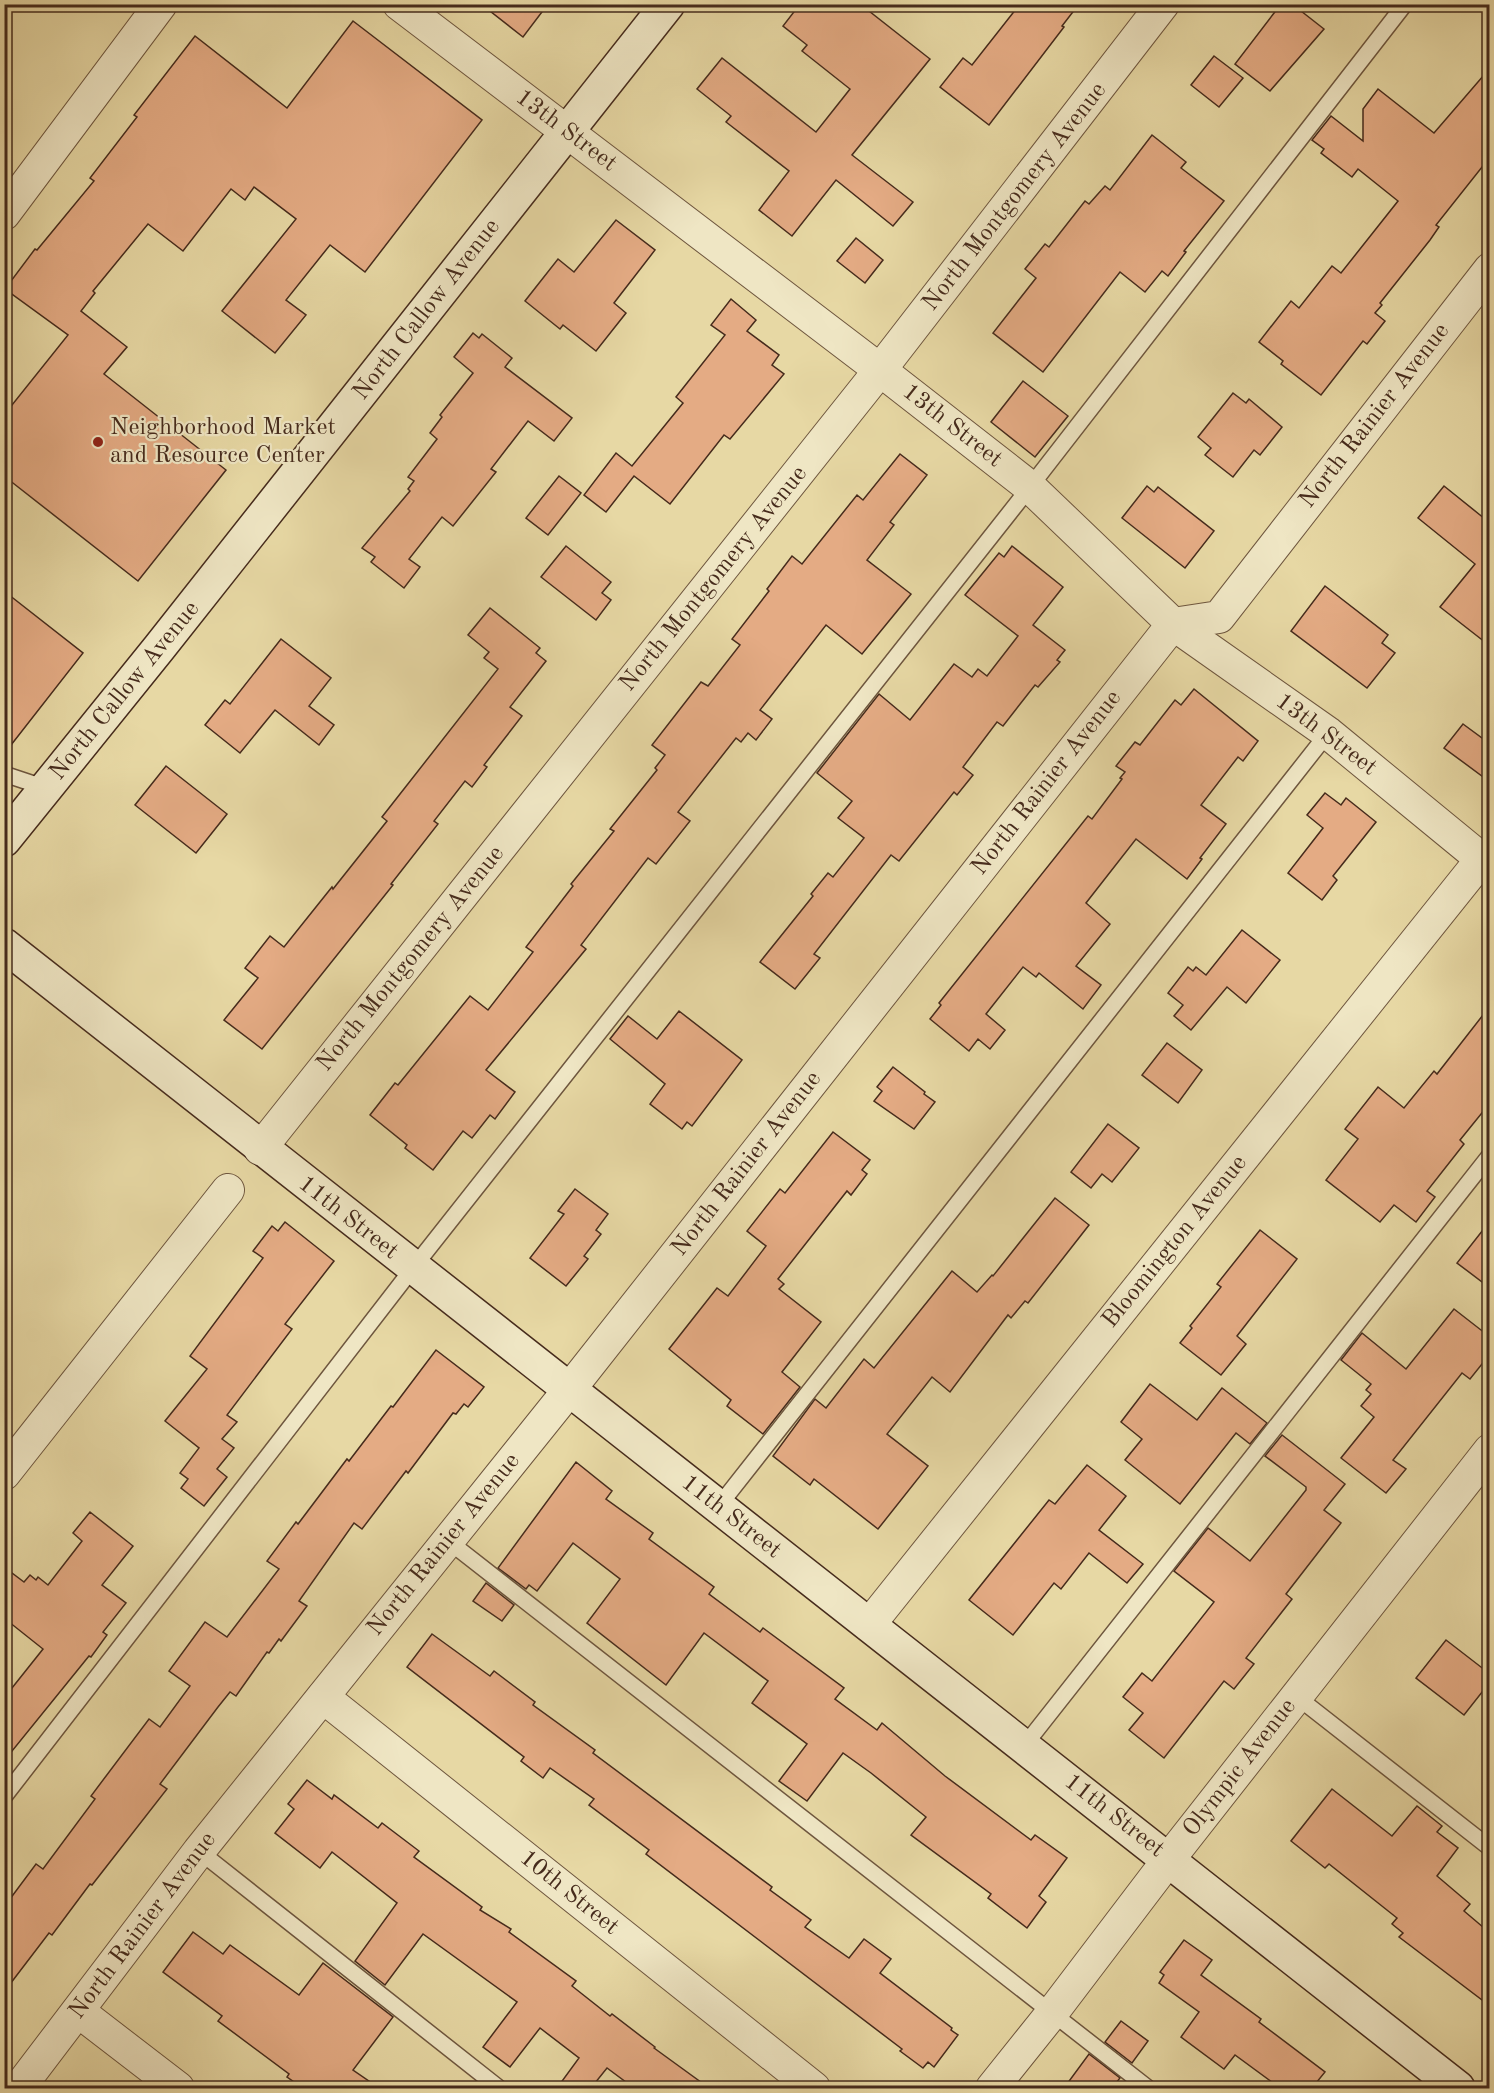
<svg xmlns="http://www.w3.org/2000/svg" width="1494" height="2093" font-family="'Old Standard TT',serif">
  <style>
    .building { fill: #e4ab84; stroke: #462b1c; stroke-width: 1.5 }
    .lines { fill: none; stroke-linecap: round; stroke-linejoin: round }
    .lane-casing { stroke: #6e563e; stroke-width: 18 }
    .street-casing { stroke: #6e563e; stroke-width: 34 }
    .secondary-casing { stroke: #462b1c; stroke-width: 36 }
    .lane { stroke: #efe6c4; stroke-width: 15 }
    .street { stroke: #efe6c4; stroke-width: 32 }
    .secondary { stroke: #efe6c4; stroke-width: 33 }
    .poi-dot { fill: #8f2418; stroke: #efe6c4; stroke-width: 2 }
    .labels { text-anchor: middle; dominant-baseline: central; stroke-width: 4.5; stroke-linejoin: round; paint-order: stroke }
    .street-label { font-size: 24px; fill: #462b1c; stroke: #efe6c4 }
    .poi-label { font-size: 24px; fill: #462b1c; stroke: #efe6c4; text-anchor: start }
  </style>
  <rect width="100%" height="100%" fill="#e7d8a4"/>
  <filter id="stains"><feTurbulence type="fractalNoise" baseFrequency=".00333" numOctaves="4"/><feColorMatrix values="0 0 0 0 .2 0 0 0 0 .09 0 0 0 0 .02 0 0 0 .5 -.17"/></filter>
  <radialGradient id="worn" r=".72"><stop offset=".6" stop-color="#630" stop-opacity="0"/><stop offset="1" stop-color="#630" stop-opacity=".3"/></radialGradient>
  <g class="building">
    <path d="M481,4H548L523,37Z"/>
    <path d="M800,4H860L930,59L852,155L913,202L893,226L836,180L792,236L759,210L789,171L726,122L731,116L697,89L722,58L816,132L850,89L802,51L807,45L783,26Z"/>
    <path d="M1020,4H1079L1062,26L1064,27L989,125L940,87L963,58L972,65Z"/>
    <path d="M1281,4H1292L1324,29L1270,91L1235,64Z"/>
    <path d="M353,21L482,120L365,272L330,245L286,300L306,315L275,353L222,311L296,219L254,187L245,200L231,189L183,251L148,224L93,291L95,293L81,311L127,347L104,374L226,470L138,581L4,476V415L68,335L5,289L35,249L37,250L94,181L90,178L137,117L134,115L195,36L287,108Z"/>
    <path d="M1214,56L1243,78L1219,107L1191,85Z"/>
    <path d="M1490,68V157L1436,225L1439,227L1430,240L1380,303L1382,305L1375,313L1385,321L1367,344L1363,341L1321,395L1281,364L1283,361L1259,342L1291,301L1299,308L1332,266L1341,273L1398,201L1358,169L1352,177L1321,153L1324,149L1312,140L1331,116L1363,141V109L1378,89L1434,133Z"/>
    <path d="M1152,135L1186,162L1181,168L1224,201L1184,251L1186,252L1168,276L1162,271L1145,292L1120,272L1043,372L993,333L1036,278L1025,269L1045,244L1049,247L1085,201L1089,204L1105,186L1110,190Z"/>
    <path d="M616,220L655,250L614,303L626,313L596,351L563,325L560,329L525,301L558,259L574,272Z"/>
    <path d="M856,238L883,260L865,283L837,261Z"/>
    <path d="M731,299L756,320L747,331L779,355L772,365L784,374L730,439L724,435L670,504L634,476L606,512L584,495L616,453L632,466L683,403L676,397L725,335L711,325Z"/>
    <path d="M473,333L479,338L482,334L512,358L505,367L572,418L554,441L528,421L491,469L496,472L453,526L442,517L409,559L420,567L404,588L371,562L375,557L362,548L410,491L408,489L414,481L408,477L437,439L430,433L442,417L440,415L473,373L454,357Z"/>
    <path d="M1023,381L1068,416L1035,457L991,422Z"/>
    <path d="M1233,393L1246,403L1249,399L1282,427L1260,455L1254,450L1233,477L1205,455L1211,448L1198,437Z"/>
    <path d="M900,454L927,475L890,522L894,525L867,560L911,594L862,654L826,625L760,710L772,719L756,740L748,733L741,742L736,738L678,812L690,821L656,864L648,858L581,945L586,949L486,1070L515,1092L495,1119L490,1115L472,1138L463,1131L433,1170L405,1148L407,1145L370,1115L395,1083L398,1085L470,996L488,1010L533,952L526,947L573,886L571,884L614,831L610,829L657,770L655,768L665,755L652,745L701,682L708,686L740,645L732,639L769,591L767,589L792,556L802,564L857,495L863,500Z"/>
    <path d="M559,476L581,493L548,535L526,518Z"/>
    <path d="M1147,486L1154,492L1158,487L1214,531L1185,568L1122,518Z"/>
    <path d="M1444,486L1490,523V646L1440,607L1475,564L1418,518Z"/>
    <path d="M566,546L611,582L602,593L611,600L596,620L541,577Z"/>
    <path d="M1012,546L1063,587L1033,625L1065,650L1057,660L1060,662L1038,687L1035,685L1003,726L997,722L963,767L973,775L957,795L954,792L899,861L891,855L814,954L820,958L795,989L760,962L813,896L811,894L828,873L833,877L864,838L838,818L852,801L817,773L879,694L910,720L954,664L972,677L978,669L987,676L1018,636L965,595L999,553L1004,557Z"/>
    <path d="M1325,586L1388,635L1382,643L1395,653L1367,688L1291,631Z"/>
    <path d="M4,591L83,653L4,754Z"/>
    <path d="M490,608L540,648L536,653L546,661L510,707L522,716L484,765L487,767L472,787L465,781L434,821L438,824L391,884L393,885L262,1049L224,1020L258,978L245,968L270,936L284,947L332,887L333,889L387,821L382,817L498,669L484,658L489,652L468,635Z"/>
    <path d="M281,639L331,678L309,706L334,725L319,745L275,710L240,753L205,725L225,700L230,704Z"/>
    <path d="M1194,689L1258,741L1243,761L1238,757L1201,805L1226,824L1200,858L1202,859L1187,879L1136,839L1086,903L1110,924L1076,966L1101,985L1083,1009L1039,973L1036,977L1023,967L986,1014L1005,1030L990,1049L978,1039L969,1051L930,1019L941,1005L939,1003L1088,816L1092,819L1122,779L1120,778L1125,772L1116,766L1135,742L1140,745L1175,700L1181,705Z"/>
    <path d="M1463,724L1490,744V782L1444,748Z"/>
    <path d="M166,766L227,814L196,853L135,805Z"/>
    <path d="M1325,793L1341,805L1346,798L1376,822L1333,876L1337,880L1322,900L1288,873L1323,828L1307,815Z"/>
    <path d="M1242,930L1280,960L1246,1003L1227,987L1191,1030L1174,1016L1183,1005L1168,993L1188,967L1193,971L1196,967L1206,975Z"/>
    <path d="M1490,1006V1103L1460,1140L1464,1144L1427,1191L1435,1197L1416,1222L1394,1205L1380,1222L1326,1180L1358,1139L1345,1129L1378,1087L1404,1108L1434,1071L1437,1074Z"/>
    <path d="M679,1011L742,1060L692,1126L687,1122L682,1129L650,1104L665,1084L610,1039L628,1016L657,1039Z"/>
    <path d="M1167,1043L1202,1070L1178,1103L1142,1075Z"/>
    <path d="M893,1067L925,1092L924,1094L935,1102L914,1129L874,1101L882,1091L877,1087Z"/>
    <path d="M1108,1124L1139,1148L1112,1182L1102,1174L1091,1188L1071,1172Z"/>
    <path d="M833,1132L870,1160L862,1170L867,1174L851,1195L847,1191L778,1279L784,1284L779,1289L821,1322L782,1372L800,1387L763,1434L727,1406L731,1400L669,1349L717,1288L728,1296L766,1246L747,1231L780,1189L785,1193Z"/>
    <path d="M575,1189L608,1214L596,1230L601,1234L584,1256L588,1259L566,1286L530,1258L564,1214L558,1211Z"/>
    <path d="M1055,1198L1089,1225L1028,1303L1025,1301L1011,1318L1008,1315L950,1392L932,1377L887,1434L928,1466L878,1529L814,1479L810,1485L773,1456L815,1399L826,1408L864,1359L874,1368L952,1271L977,1292L992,1275L993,1276Z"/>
    <path d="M1490,1221V1288L1457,1263Z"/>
    <path d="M285,1222L334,1261L285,1324L292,1329L227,1415L237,1422L222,1439L234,1448L217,1469L227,1477L204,1506L181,1488L188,1479L180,1473L199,1448L165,1421L207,1369L190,1356L263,1258L253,1251L272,1226L278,1231Z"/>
    <path d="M1260,1230L1297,1259L1237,1336L1246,1344L1221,1375L1180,1343L1192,1328L1190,1326L1221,1287L1217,1284Z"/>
    <path d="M1454,1309L1490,1337V1354L1470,1379L1462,1373L1393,1460L1406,1469L1386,1493L1341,1458L1374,1417L1361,1406L1371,1394L1366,1390L1371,1384L1341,1360L1362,1333L1406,1369Z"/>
    <path d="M436,1350L484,1387L468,1407L464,1404L456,1414L453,1413L408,1473L406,1471L362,1529L354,1523L299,1601L307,1606L281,1641L279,1639L269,1653L267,1652L236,1696L230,1692L218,1707L160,1784L167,1789L92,1885L90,1884L52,1935L49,1933L4,1992V1907L36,1864L43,1869L95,1799L91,1796L149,1719L160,1727L190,1686L169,1671L205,1622L227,1637L279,1569L267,1561L296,1522L298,1524L347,1459L349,1461L391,1406L393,1407Z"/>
    <path d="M1150,1384L1197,1420L1222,1388L1267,1423L1250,1444L1236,1433L1180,1504L1125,1460L1142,1439L1121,1422Z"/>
    <path d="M1282,1435L1345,1484L1324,1510L1341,1523L1286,1594L1292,1599L1246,1658L1254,1664L1234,1689L1224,1681L1164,1758L1129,1730L1143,1713L1123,1697L1142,1673L1152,1681L1214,1602L1174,1571L1208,1528L1250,1561L1306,1490V1487L1265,1456Z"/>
    <path d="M576,1462L612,1491L606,1499L653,1533L649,1539L714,1587L709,1594L760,1632L763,1628L844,1688L835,1699L877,1730L882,1723L945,1776L1031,1840L1035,1835L1067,1858L1039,1896L1046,1902L1027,1928L988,1898L991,1894L911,1835L926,1817L871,1773L843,1753L807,1801L779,1781L807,1744L752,1703L768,1681L704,1633L666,1685L587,1623L620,1579L573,1543L537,1591L529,1585L526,1589L498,1568Z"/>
    <path d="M1087,1465L1126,1496L1099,1530L1143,1564L1127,1583L1089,1553L1061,1589L1054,1583L1013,1635L969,1600L1049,1500L1055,1504Z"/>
    <path d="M90,1512L133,1546L102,1585L126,1603L103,1632L107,1635L91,1657L89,1656L4,1761V1698L43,1649L4,1618V1567L24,1582L30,1575L36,1580L38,1577L48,1585L82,1541L73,1533Z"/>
    <path d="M486,1583L514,1605L502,1621L473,1601Z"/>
    <path d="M432,1634L490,1676L494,1671L535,1702L533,1705L595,1750L593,1753L772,1887L770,1890L811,1920L805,1927L849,1958L864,1939L891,1959L880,1973L952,2028L951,2030L958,2035L934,2067L928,2062L923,2068L900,2051L902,2049L646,1854L649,1850L589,1805L594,1799L550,1768L543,1778L521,1761L524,1757L407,1667Z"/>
    <path d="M1446,1640L1490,1674V1682L1464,1715L1416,1678Z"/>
    <path d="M307,1780L332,1799L334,1795L378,1828L382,1823L419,1851L414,1857L482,1907L480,1910L511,1929L509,1932L576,1981L572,1986L610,2016L612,2014L655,2047L654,2048L709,2088H634L607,2068L591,2088H557L579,2058L540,2028L510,2067L483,2047L517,2002L423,1934L385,1985L355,1961L397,1903L332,1852L320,1868L275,1833L294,1809L288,1804Z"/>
    <path d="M1332,1789L1392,1836L1417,1806L1442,1826L1437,1832L1458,1848L1437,1876L1470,1904L1464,1911L1490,1933V2006L1399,1937L1403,1933L1392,1924L1397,1918L1329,1864L1325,1868L1291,1841Z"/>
    <path d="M193,1932L223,1954L230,1945L299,1995L323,1963L393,2017L353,2070L379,2088H303L287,2077L289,2074L218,2021L222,2016L163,1972Z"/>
    <path d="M1184,1940L1212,1960L1201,1975L1261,2019L1259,2022L1325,2072L1312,2088H1280L1235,2055L1224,2069L1181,2037L1199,2012L1159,1983L1164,1975L1160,1972Z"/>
    <path d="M1121,2021L1148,2041L1132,2063L1105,2042Z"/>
    <path d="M1089,2054L1120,2078L1112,2088H1064Z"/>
  </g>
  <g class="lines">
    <g class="lane-casing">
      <g id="lane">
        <path d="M4,774L46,788"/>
        <path d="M718,1507L1328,733"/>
        <path d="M447,1540L1148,2088"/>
        <path d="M1296,1696L1490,1848"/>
        <path d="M1024,1746L1490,1155"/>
        <path d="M4,1797L413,1268L1030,487L1405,4"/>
        <path d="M199,1851L499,2088"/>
      </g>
    </g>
    <g class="street-casing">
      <g id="street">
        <path d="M399,4L880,370L1030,487L1173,624L1328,733L1490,866"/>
        <path d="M4,214L161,4"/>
        <path d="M260,1149L880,370L1163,4"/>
        <path d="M4,1474L228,1190"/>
        <path d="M869,1625L1481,860"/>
        <path d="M323,1697L814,2088"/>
        <path d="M78,2011L178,2088"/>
        <path d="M19,2088L199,1851L569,1390L1173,624L1219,617L1490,269"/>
        <path d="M992,2088L1052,2013L1169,1859L1490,1450"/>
      </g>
    </g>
    <g class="secondary-casing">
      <g id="secondary">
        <path d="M4,840L159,648L668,4"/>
        <path d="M4,945C487,1329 975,1706 1458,2088"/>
      </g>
    </g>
    <use href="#lane" class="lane"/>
    <use href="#street" class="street"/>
    <use href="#secondary" class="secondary"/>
  </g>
  <circle class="poi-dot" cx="98" cy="442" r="6"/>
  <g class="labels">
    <g class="street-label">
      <text transform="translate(566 131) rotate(37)">13th Street</text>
      <text transform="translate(1015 197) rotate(-52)">North Montgomery Avenue</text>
      <text transform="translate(427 310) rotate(-52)">North Callow Avenue</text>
      <text transform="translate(1375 416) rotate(-52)">North Rainier Avenue</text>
      <text transform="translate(952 426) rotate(38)">13th Street</text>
      <text transform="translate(714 579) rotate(-51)">North Montgomery Avenue</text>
      <text transform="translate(125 691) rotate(-51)">North Callow Avenue</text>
      <text transform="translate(1326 735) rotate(37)">13th Street</text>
      <text transform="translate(1047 783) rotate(-52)">North Rainier Avenue</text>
      <text transform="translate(411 959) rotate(-51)">North Montgomery Avenue</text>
      <text transform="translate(747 1164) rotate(-52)">North Rainier Avenue</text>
      <text transform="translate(348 1218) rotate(38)">11th Street</text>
      <text transform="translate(1175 1242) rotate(-51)">Bloomington Avenue</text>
      <text transform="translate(731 1517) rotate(38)">11th Street</text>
      <text transform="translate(444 1545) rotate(-51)">North Rainier Avenue</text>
      <text transform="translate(1240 1768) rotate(-52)">Olympic Avenue</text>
      <text transform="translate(1114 1816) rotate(38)">11th Street</text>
      <text transform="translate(569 1893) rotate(39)">10th Street</text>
      <text transform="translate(143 1926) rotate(-53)">North Rainier Avenue</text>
    </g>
    <g class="poi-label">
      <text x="110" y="428">Neighborhood Market<tspan x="110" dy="28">and Resource Center</tspan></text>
    </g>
  </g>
  <rect width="1494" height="2093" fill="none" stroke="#e7d8a4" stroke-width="24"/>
  <rect x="6" y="6" width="1482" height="2081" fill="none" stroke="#462b1c" stroke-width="3"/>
  <rect x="12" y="12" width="1470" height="2069" fill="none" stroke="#462b1c" stroke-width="1.5"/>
  <rect width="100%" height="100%" filter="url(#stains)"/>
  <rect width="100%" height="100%" fill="url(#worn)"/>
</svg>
